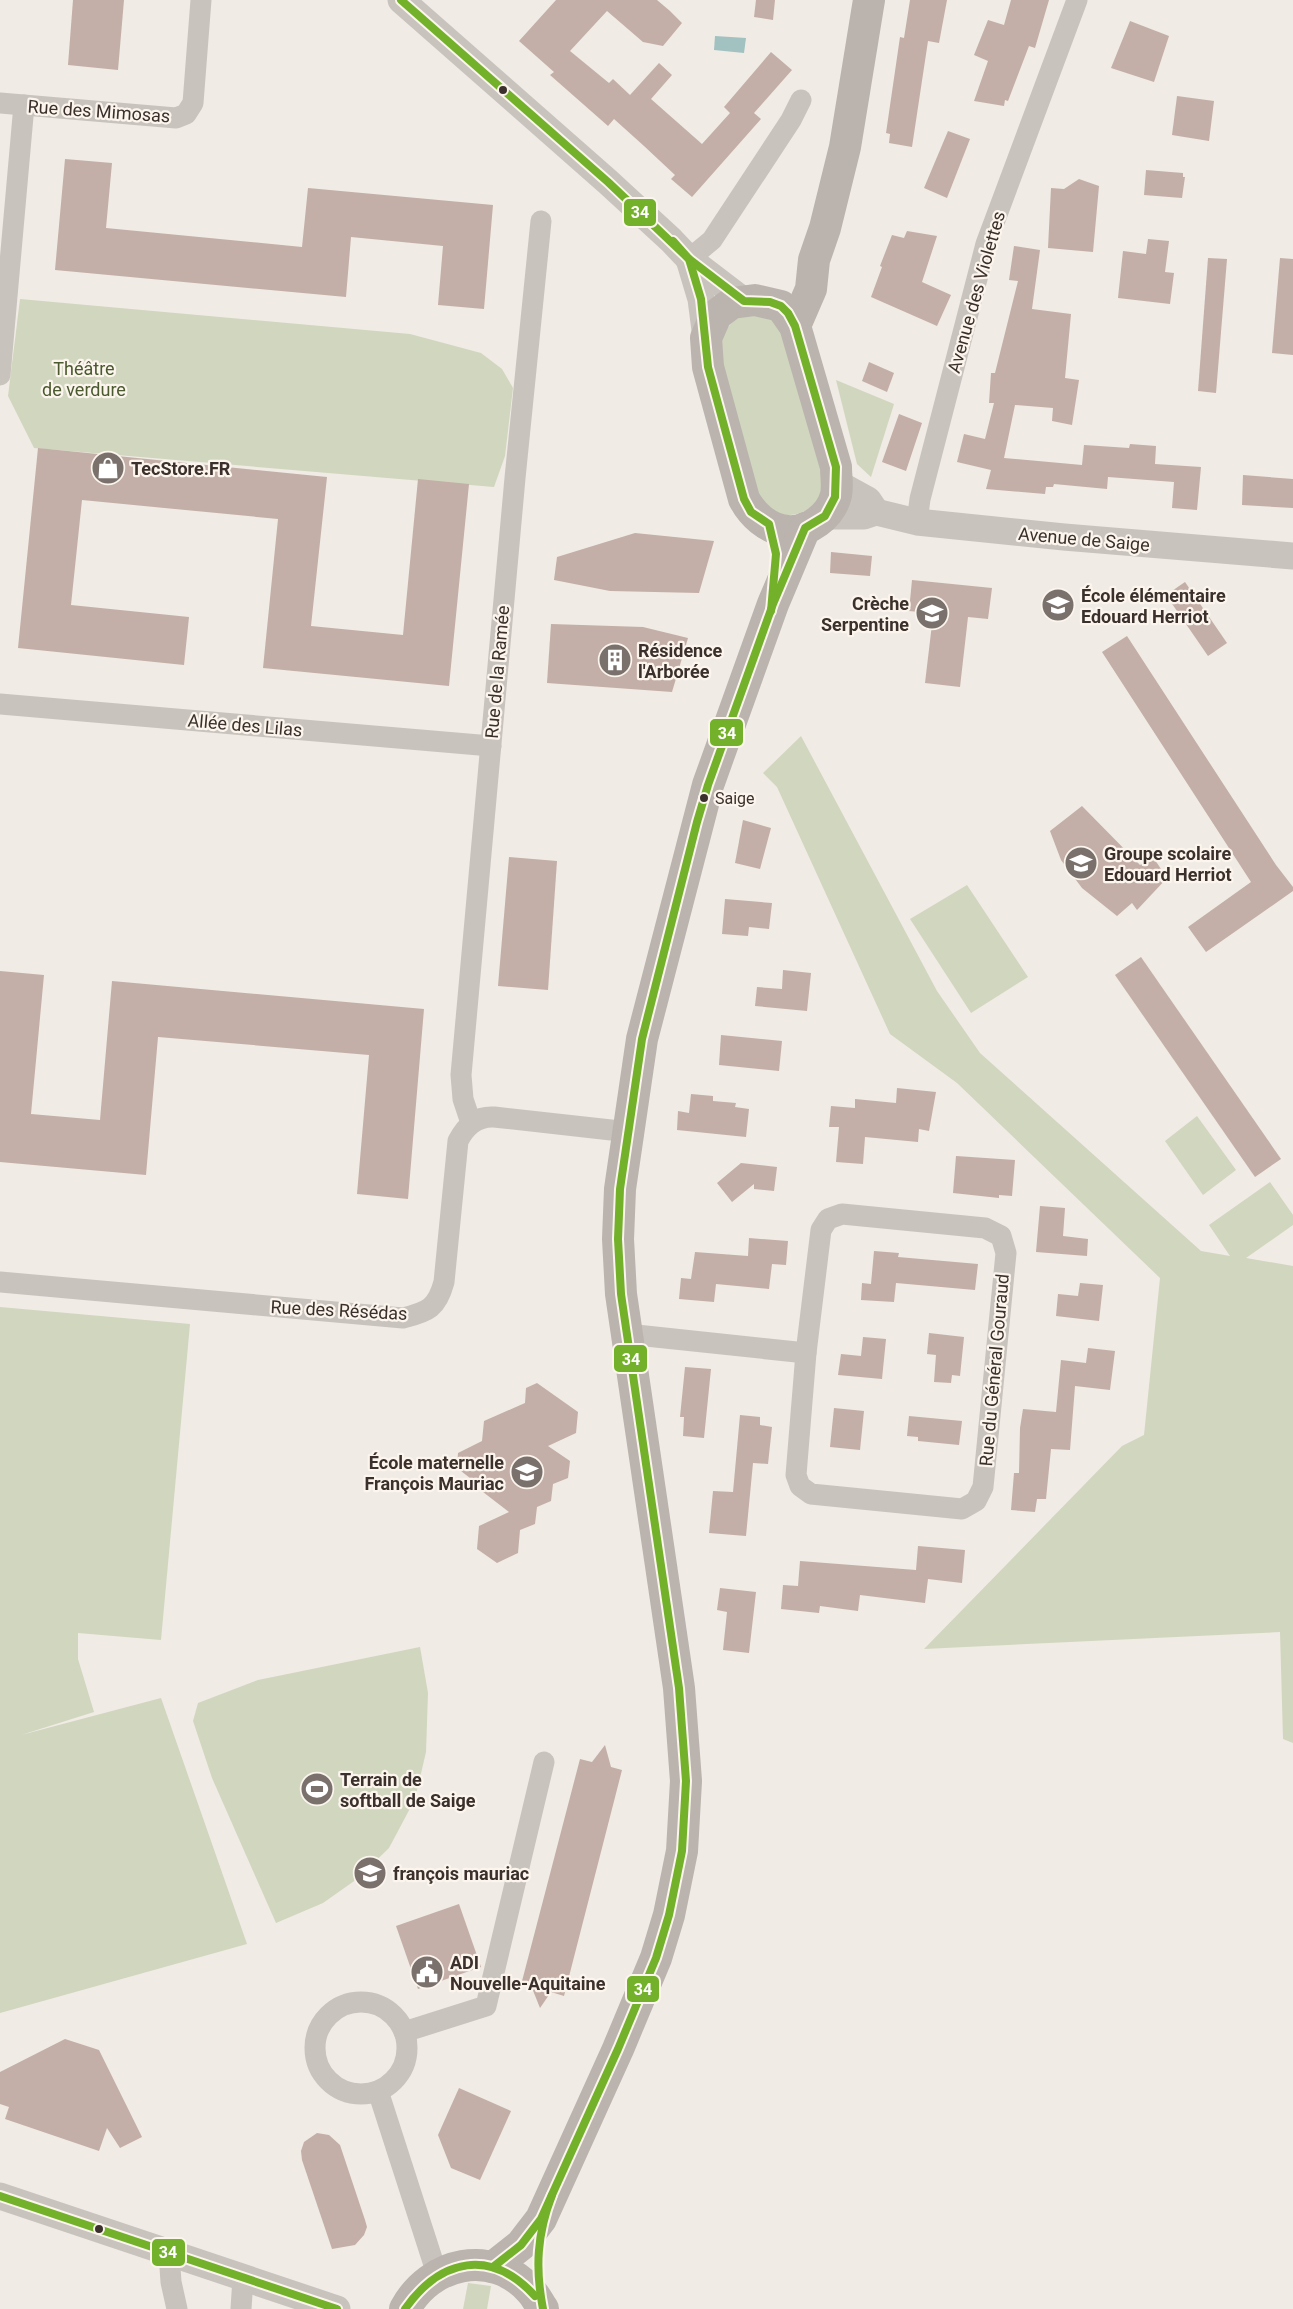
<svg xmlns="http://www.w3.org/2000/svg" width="1293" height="2309" font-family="Roboto,sans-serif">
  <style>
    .green { fill: #d1d6bf }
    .water { fill: #a1c2c1 }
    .building { fill: #c3afa7 }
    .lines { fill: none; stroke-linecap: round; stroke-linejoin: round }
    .minor { stroke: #c9c3be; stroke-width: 21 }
    .tertiary { stroke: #c9c3be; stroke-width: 27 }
    .secondary { stroke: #bab3ae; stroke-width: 32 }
    .bus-1-casing { stroke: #fbf5ee; stroke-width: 12 }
    .bus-1 { stroke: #73b12a; stroke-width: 8 }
    .bus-dot { fill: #3b302b; stroke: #fbf5ee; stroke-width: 2 }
    .labels { text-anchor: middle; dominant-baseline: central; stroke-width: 4.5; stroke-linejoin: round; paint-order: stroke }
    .bus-label { font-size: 16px; fill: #3b302b; stroke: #fbf5ee; text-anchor: start }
    .street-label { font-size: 18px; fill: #3b302b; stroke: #fbf5ee }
    .park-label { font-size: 18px; fill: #4a5a2e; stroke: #fbf5ee }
    .poi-label { font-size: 18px; font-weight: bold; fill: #3b302b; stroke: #fbf5ee; text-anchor: start }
    .line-badge { stroke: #fbf5ee; stroke-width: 2 }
    .badge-label { font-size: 16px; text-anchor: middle; font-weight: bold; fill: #fff }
  </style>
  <rect width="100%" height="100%" fill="#f0ebe5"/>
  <g class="green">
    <path d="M20,299L410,334L481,353L502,369L513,388L505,456L494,487L34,448L8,396Z"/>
    <path d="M752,313L771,318L779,325L823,468C823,473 825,481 824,487C820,509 790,523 771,510C766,507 762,501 758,496L720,356C719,333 730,318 752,313Z"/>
    <path d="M836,380L894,404L871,477L857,464Z"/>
    <path d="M801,736L937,991L980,1053L1201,1251L1230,1256L1209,1225L1270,1182L1293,1215V1225L1246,1258L1293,1266V1743L1283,1739L1280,1632L924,1649L1122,1446L1144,1435L1160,1278L957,1083L890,1034L777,787L763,773Z"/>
    <path d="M967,885L1028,977L971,1013L910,919Z"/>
    <path d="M1197,1116L1236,1170L1203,1195L1165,1141Z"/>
    <path d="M0,1307L190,1324L161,1640L78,1633V1659L94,1712L21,1735L161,1698L247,1944L0,2013Z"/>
    <path d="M420,1647L428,1693L426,1752L415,1799L389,1848L357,1879L323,1903L276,1923L212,1778L193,1721L198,1703L258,1680Z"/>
    <path d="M468,2283L491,2286L487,2309H463Z"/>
  </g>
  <path class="water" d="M715,36L746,38L744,53L714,50Z"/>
  <g class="building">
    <path d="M73,0H124L118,70L68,65Z"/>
    <path d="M556,0H657L670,11L682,23L663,46L643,42L607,11L570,51L609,83L613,79L630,95L659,63L672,75L651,99L702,144L730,113L724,107L771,52L792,70L754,113L761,119L692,197L671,179L675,175L644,146L614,119L608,126L550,75L554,72L519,41Z"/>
    <path d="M756,0H775L773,20L754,17Z"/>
    <path d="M910,0H947L939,43L928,41L912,147L889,143L890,134L886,133L900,37L904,38Z"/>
    <path d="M1011,0H1049L1035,48L1029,46L1008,101L1005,100L1004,106L974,101L988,61L974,55L988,20L1004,25Z"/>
    <path d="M1130,21L1169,36L1154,82L1111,68Z"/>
    <path d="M1177,96L1214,101L1209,141L1172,135Z"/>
    <path d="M948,131L970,139L947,198L924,188Z"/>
    <path d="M65,159L112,163L106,228L302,247L308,188L493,205L484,309L438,305L443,246L351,237L346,297L55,270Z"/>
    <path d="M1146,170L1183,173V177H1185L1182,198L1144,195Z"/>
    <path d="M1079,179L1099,186L1093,252L1048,248L1051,188L1064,189Z"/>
    <path d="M907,231L937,236L922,282L951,295L937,326L871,297L882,267L880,266L892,235L904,238Z"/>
    <path d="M1148,239L1169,241L1165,272L1174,273L1170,304L1118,298L1123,251L1146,254Z"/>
    <path d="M1014,246L1040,250L1032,309L1071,314L1065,378L1079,380L1072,425L1052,421L1053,408L1015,405L1004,458L1082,465L1084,445L1129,448L1130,444L1156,446L1155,464L1201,467L1197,510L1172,508L1174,482L1108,477L1107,489L1054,484L1053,487H1046L1045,494L986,489L991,470L957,462L964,434L985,439L994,403H989L991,373H995L1018,281L1009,280Z"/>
    <path d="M1208,258L1227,259L1216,393L1198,391Z"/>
    <path d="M1280,258L1293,259V355L1272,353Z"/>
    <path d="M869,362L894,373L887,392L862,381Z"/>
    <path d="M899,414L922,423L906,471L882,462Z"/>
    <path d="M38,448L327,477L311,626L403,635L418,479L469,484L449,686L263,668L278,519L82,500L71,605L189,617L184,665L18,648Z"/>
    <path d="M1243,475L1293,479V508L1242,505Z"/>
    <path d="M635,533L714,541L699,593L610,591L554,580L557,557Z"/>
    <path d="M831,552L872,556L870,576L830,573Z"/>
    <path d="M912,580L992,588L988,619L968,617L960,687L925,683L932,624L928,623L929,613L909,611Z"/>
    <path d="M1185,582L1227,643L1208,656L1166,595Z"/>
    <path d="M551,624L643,627L688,638L672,692L547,683Z"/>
    <path d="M1127,636L1276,865L1293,887V891L1206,952L1188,927L1251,882L1102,652Z"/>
    <path d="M1082,806L1140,865L1153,857L1167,878L1137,910L1132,903L1117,916L1082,888L1061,860L1050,831Z"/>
    <path d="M743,820L771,828L760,869L735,863Z"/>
    <path d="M509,857L557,861L548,990L498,986Z"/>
    <path d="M725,899L772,903L769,929L749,927L748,936L722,934Z"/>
    <path d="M1141,957L1281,1159L1255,1177L1115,975Z"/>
    <path d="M783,970L811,973L807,1011L755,1006L757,987L782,989Z"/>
    <path d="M0,971L44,975L31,1114L100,1120L112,981L424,1009L408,1199L357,1194L369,1055L158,1037L146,1175L0,1162Z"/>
    <path d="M721,1035L782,1041L779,1071L719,1065Z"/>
    <path d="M897,1088L936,1092L929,1131L919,1129L918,1142L865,1137L863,1164L836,1162L839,1127H829L831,1106L855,1108V1099L896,1103Z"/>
    <path d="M691,1094L713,1096V1101L736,1103L735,1107L749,1109L746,1137L677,1130L678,1111L689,1113Z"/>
    <path d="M956,1156L1015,1160L1012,1196L999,1195V1198L953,1193Z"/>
    <path d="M741,1163L777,1167L774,1191L754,1189V1184L732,1202L717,1183Z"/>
    <path d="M1040,1206L1065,1208L1063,1236L1088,1239L1087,1256L1036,1252Z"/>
    <path d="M749,1238L788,1241L786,1265L772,1264L769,1289L716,1284L714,1302L679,1299L681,1278L691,1279L695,1252L748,1256Z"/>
    <path d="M874,1251L899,1253L898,1257L978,1264L975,1290L896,1283L894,1302L861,1300L862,1283L871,1284Z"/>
    <path d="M1080,1283L1103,1285L1099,1321L1056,1316L1058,1294L1078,1296Z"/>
    <path d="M929,1333L964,1337L960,1376L952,1375L951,1383L934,1382L936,1355L927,1354Z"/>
    <path d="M863,1337L886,1339L882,1379L838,1375L841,1354L861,1356Z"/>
    <path d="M1088,1348L1115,1351L1110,1390L1075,1386L1070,1450L1051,1449L1046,1499H1037L1035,1512L1011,1510L1014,1473H1019L1020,1428L1023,1409L1056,1412L1061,1360L1086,1363Z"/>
    <path d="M685,1367L711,1369L704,1438L683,1436L684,1417H680Z"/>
    <path d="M537,1383L578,1412L576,1433L548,1446L570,1461L568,1478L553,1484L551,1501L537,1507L535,1524L520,1530L518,1553L497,1563L477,1549L479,1526L509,1512L483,1492V1488L457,1468L458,1453L482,1441L484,1421L525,1403L526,1388Z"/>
    <path d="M834,1408L864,1411L860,1450L830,1447Z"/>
    <path d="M740,1415L760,1417V1425L772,1427L768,1464L753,1463L746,1536L709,1533L713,1491L733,1492Z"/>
    <path d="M909,1416L962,1421L959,1445L918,1441V1437L907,1436Z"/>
    <path d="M918,1546L965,1550L962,1583L928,1579L925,1603L860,1595L858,1611L820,1606L819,1613L781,1609L783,1585L798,1586L800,1561L916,1570Z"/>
    <path d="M720,1588L756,1592L749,1653L723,1650L727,1612L717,1610Z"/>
    <path d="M605,1745L611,1767L622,1770L564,1996L551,1992L540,2008L532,1988L521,1985L580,1759L592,1762Z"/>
    <path d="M459,1904L481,1967L418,1989L396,1926Z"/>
    <path d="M65,2039L99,2050L142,2137L120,2148L107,2128L99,2151L5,2119L9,2107L0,2104V2072Z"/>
    <path d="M459,2088L511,2111L480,2180L451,2168L438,2135Z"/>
    <path d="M317,2133L329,2135L340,2145L365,2220L367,2227L364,2235L355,2245L332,2249L302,2160L301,2151L304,2142Z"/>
  </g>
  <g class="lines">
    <g class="minor">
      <path d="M0,103L176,118L186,114L193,103L201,0"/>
      <path d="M689,259L712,240L791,120L801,100"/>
      <path d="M0,375L24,105"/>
      <path d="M917,522L920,499L986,244L1077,0"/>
      <path d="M0,704L491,746"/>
      <path d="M471,1123L463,1099L461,1075L515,478L541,221"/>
      <path d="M842,1214L985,1228L1001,1236L1006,1253L983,1487L976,1501L962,1509L811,1494L800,1486L796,1475L806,1353L821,1230L828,1219Z"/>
      <path d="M0,1282L403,1318C428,1312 437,1308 444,1282L458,1141C465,1127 476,1116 494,1117L629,1132"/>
      <path d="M627,1334L806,1353"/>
      <circle cx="361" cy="2048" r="46"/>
      <path d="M404,2032L486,2006L544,1762"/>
      <path d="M378,2091L437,2274"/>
      <path d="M169,2253L171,2282L177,2309"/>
      <path d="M241,2309L243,2278"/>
    </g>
    <g class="tertiary">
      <path d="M401,0L608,182L671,240L689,259L744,301"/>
      <path d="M689,259L701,299L706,338"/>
      <path d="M837,483L868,500L876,512"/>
      <path d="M825,516H864L876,512L917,522L1064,537L1293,556"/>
      <path d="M0,2196L337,2309"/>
    </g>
    <g class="secondary">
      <path d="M755,300L781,306L795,326L836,467C836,477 838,486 836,495C831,516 808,533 787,531C767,529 752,514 744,499L708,367L706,338L716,315L732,303Z"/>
      <path d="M795,326L811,289L814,260L825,228L845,147L869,0"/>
      <path d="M493,2267L521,2245L541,2219L618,2049L656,1958L669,1915L682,1851L686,1781L679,1688L621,1294L618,1239L620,1189L642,1039L708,785L773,604L805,528"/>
      <path d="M405,2309C430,2262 492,2248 530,2290C535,2295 539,2303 543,2309"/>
    </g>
    <g class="bus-1-casing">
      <g id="bus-1">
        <path d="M401,0L608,182L689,259L744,301L770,302L781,306L788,313L795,326L836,467L835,497L825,516L805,528L773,604L708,785L697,822L642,1039L620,1189L618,1239L621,1294L679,1688L686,1781L682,1851L669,1915L656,1958L618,2049L541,2219L521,2245L493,2267"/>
        <path d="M673,241L689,259L701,299L708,367L744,499L751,512L769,524L776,554L771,611"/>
        <path d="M0,2196L337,2309"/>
        <path d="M405,2309C441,2258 491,2248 535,2296"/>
        <path d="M543,2309C535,2268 537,2234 552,2195"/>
      </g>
    </g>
    <use href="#bus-1" class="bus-1"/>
  </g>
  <defs>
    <g id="shop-disc" transform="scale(1.725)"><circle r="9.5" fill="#7a716c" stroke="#fbf5ee"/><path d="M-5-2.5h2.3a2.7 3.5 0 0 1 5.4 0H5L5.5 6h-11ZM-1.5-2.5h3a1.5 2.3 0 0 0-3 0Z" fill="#fff"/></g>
    <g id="school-disc" transform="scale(1.725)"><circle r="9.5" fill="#7a716c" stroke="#fbf5ee"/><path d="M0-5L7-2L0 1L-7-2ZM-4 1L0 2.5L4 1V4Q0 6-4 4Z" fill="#fff"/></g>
    <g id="building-disc" transform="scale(1.725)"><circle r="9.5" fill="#7a716c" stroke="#fbf5ee"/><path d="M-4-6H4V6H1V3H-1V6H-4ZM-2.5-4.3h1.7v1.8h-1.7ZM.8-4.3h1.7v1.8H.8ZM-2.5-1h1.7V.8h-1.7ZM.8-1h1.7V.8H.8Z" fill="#fff"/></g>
    <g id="stadium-disc" transform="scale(1.725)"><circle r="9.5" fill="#7a716c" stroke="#fbf5ee"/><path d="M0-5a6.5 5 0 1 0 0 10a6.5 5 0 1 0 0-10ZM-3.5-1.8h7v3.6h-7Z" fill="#fff"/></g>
    <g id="civic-disc" transform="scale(1.725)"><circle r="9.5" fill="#7a716c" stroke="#fbf5ee"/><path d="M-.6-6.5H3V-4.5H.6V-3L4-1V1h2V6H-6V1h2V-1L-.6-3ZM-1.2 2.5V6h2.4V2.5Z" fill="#fff"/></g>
  </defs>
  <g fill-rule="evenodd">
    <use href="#shop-disc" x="108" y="468"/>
    <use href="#school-disc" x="1058" y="605"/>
    <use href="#school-disc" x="932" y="613"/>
    <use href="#building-disc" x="615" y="660"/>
    <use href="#school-disc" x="1081" y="863"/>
    <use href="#school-disc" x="527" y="1472"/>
    <use href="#stadium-disc" x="317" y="1789"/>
    <use href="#school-disc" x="370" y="1873"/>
    <use href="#civic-disc" x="427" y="1972"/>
  </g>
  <g class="bus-dot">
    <circle cx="503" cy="90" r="5"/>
    <circle cx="704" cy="798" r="5"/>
    <circle cx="99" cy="2229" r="5"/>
  </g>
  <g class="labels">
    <g class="bus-label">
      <text x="715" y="798">Saige</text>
    </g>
    <g class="street-label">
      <text transform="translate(99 111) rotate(4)">Rue des Mimosas</text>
      <text transform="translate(976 292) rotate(-74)">Avenue des Violettes</text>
      <text transform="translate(1084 539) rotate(5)">Avenue de Saige</text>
      <text transform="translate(497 672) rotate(-85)">Rue de la Ramée</text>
      <text transform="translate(245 725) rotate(5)">Allée des Lilas</text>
      <text transform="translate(339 1310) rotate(3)">Rue des Résédas</text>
      <text transform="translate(994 1370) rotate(-85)">Rue du Général Gouraud</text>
    </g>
    <g class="park-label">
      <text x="84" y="368">Théâtre<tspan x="84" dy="21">de verdure</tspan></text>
    </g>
    <g class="poi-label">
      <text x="131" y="468">TecStore.FR</text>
      <text x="1081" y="595">École élémentaire<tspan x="1081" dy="21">Edouard Herriot</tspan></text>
      <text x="909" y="603" text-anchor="end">Crèche<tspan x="909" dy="21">Serpentine</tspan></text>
      <text x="638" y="650">Résidence<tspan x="638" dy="21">l'Arborée</tspan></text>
      <text x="1104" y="853">Groupe scolaire<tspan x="1104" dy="21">Edouard Herriot</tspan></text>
      <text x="504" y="1462" text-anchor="end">École maternelle<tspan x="504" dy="21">François Mauriac</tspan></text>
      <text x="340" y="1779">Terrain de<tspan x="340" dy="21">softball de Saige</tspan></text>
      <text x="393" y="1873">françois mauriac</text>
      <text x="450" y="1962">ADI<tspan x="450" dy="21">Nouvelle-Aquitaine</tspan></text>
    </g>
  </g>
  <g class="line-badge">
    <rect x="623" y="198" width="34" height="29" rx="6" fill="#73b12a"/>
    <rect x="709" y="718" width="35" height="29" rx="6" fill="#73b12a"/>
    <rect x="613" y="1344" width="35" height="29" rx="6" fill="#73b12a"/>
    <rect x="626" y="1975" width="34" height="28" rx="6" fill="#73b12a"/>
    <rect x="151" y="2238" width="35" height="29" rx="6" fill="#73b12a"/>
  </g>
  <g class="badge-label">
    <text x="640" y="218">34</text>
    <text x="727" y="739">34</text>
    <text x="631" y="1365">34</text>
    <text x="643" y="1995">34</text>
    <text x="168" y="2258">34</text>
  </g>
</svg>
